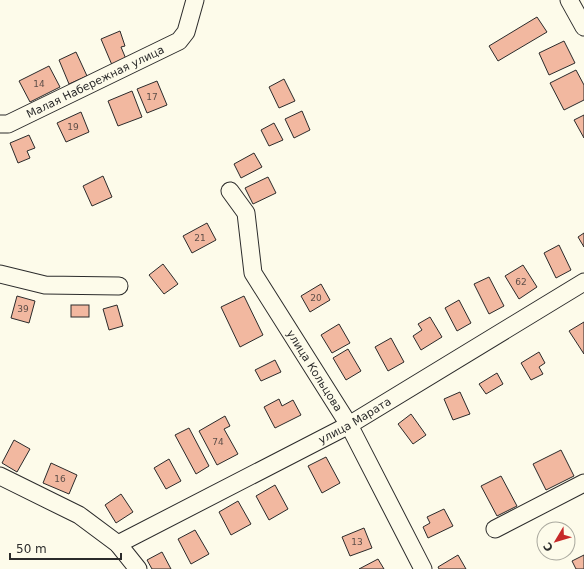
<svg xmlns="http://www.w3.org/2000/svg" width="584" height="569" font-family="'DejaVu Sans',sans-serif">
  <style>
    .building { fill: #f2b8a0; stroke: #2b2b2b }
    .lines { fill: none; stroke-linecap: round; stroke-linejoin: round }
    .minor-casing { stroke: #2b2b2b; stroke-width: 19 }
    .minor { stroke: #fdfbea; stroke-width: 17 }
    .labels { text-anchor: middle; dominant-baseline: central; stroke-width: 3; stroke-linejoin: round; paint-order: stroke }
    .number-label { font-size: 9px; fill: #5d4e48 }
    .street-label { font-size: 11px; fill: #2b2b2b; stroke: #fdfbea }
  </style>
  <rect width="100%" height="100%" fill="#fdfbea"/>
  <g class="building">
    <path d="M537,17L547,32L498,61L489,46Z"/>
    <path d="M120,31L125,46L121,47L126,59L112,65L101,39Z"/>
    <path d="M564,41L575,63L549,75L539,53Z"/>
    <path d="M76,52L87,76L69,84L59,60Z"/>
    <path d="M49,66L60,87L30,102L19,81Z"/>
    <path d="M576,70L584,85V100L564,110L550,83Z"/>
    <path d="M284,79L295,101L279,108L269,87Z"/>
    <path d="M157,81L167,105L147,113L137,89Z"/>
    <path d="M132,91L142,117L118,126L108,101Z"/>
    <path d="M302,111L310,130L294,138L285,119Z"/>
    <path d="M81,112L89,132L66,142L57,123Z"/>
    <path d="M584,115V138L574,120Z"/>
    <path d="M274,123L283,140L269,146L261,130Z"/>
    <path d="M29,135L35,148L27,151L30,158L18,163L10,143Z"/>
    <path d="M254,153L262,167L241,178L234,164Z"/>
    <path d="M103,176L112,197L92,206L83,186Z"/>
    <path d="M268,177L276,193L253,204L245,188Z"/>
    <path d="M207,223L216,240L192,253L183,236Z"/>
    <path d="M584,233V247L578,237Z"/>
    <path d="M559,245L571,270L556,278L544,253Z"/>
    <path d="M163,264L178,284L164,294L149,275Z"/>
    <path d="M523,265L537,287L519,299L505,276Z"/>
    <path d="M489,277L504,306L489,314L474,284Z"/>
    <path d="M321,284L330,300L310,312L301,296Z"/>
    <path d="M17,296L35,301L29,323L11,318Z"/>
    <path d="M244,296L263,335L240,347L221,307Z"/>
    <path d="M459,300L471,323L457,331L445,308Z"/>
    <rect x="71" y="305" width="18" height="12"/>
    <path d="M117,305L123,326L109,330L103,309Z"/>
    <path d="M430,317L442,337L421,350L413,336L422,330L418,324Z"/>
    <path d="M584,322V354L569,331Z"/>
    <path d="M339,324L350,343L332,353L321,335Z"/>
    <path d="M391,338L404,362L388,371L375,347Z"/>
    <path d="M348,349L361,371L346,380L333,358Z"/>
    <path d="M539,352L545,363L539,367L543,374L531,380L521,363Z"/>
    <path d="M275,360L281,372L261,381L255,370Z"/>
    <path d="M497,373L503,384L486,394L479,384Z"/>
    <path d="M460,392L470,414L453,420L444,399Z"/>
    <path d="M279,399L282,406L293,400L301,415L275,428L264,407Z"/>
    <path d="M411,414L426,435L413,444L398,424Z"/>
    <path d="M225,416L230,426L224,429L238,454L217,465L199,431Z"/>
    <path d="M189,428L209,466L196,474L175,435Z"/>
    <path d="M14,440L30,449L17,472L2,463Z"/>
    <path d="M561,450L574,476L546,490L533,464Z"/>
    <path d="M326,457L340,483L322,493L308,466Z"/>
    <path d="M169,459L181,481L166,489L154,468Z"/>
    <path d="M51,463L77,475L69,494L43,483Z"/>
    <path d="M501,476L517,506L497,516L481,486Z"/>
    <path d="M275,485L288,509L269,520L256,496Z"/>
    <path d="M121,494L133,512L116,523L105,505Z"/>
    <path d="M238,501L251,524L231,535L219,512Z"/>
    <path d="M444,509L453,526L428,538L423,527L430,523L427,517Z"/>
    <path d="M364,528L372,548L350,556L342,537Z"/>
    <path d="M195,530L209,554L191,564L178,539Z"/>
    <path d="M162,552L171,569H152L147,560Z"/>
    <path d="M458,555L466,569H439L438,567Z"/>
    <path d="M584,555V569H576L572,561Z"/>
    <path d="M378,559L384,569H359Z"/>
  </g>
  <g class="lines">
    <g class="minor-casing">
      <g id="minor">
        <path d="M569,0L584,27"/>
        <path id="s1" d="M0,124H8L179,41L186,32L195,0"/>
        <path id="s2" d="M230,191L246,213L253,273L349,425L423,569"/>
        <path d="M0,274L45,285L119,286"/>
        <path d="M0,476L79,515L118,544L138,569"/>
        <path d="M495,529L584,483"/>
        <path id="s3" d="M118,544L349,425L584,282"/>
      </g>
    </g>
    <use href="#minor" class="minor"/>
  </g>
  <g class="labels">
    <g class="number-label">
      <text x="39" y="84">14</text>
      <text x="152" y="97">17</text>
      <text x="73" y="127">19</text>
      <text x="200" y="238">21</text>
      <text x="521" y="282">62</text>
      <text x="316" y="298">20</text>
      <text x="23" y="309">39</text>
      <text x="218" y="442">74</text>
      <text x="60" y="479">16</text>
      <text x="357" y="542">13</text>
    </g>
    <g class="street-label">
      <text stroke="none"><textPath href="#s1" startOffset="105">Малая Набережная улица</textPath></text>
      <text stroke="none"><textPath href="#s2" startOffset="203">улица Кольцова</textPath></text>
      <text stroke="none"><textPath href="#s3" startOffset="267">улица Марата</textPath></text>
    </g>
  </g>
  <g transform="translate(556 541) rotate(232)"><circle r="19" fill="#fdfbea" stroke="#a9a89e"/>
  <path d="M0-3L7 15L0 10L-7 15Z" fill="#c62828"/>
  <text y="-6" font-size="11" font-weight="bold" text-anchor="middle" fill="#2b2b2b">С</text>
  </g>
  <path d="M10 553v6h111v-6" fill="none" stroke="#2b2b2b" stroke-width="2"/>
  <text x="16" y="553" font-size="12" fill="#2b2b2b" stroke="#fdfbea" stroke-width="3" paint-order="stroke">50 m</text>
</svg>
